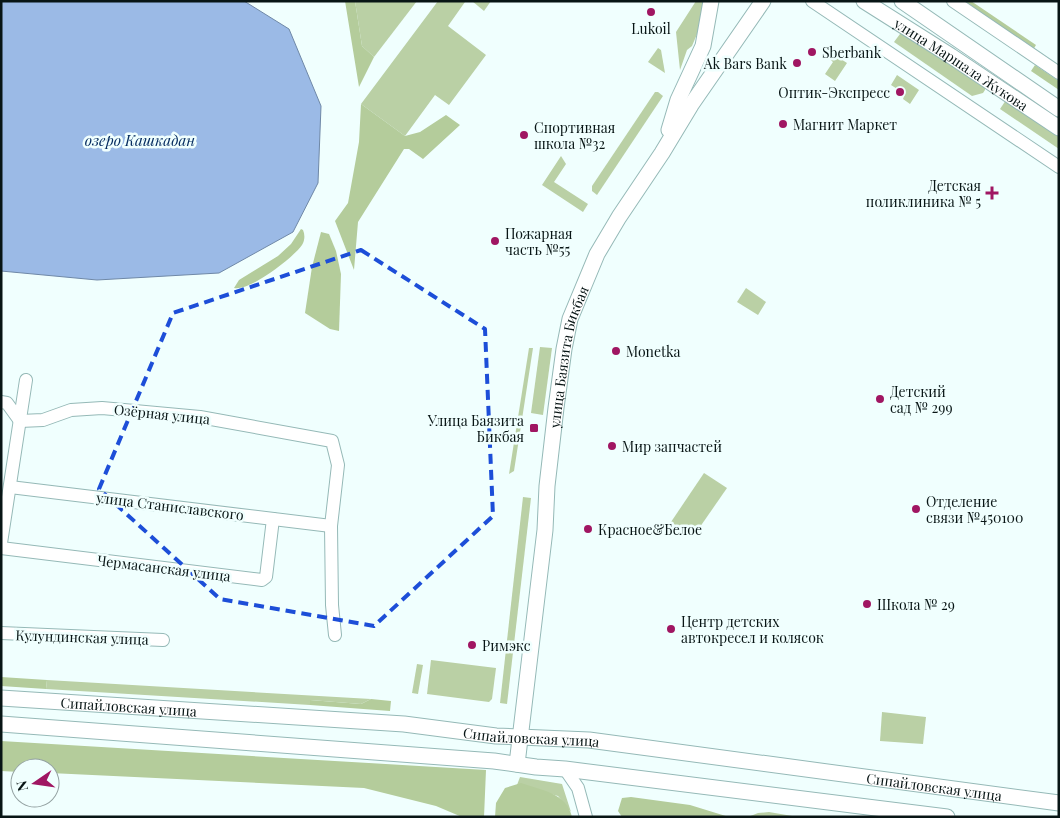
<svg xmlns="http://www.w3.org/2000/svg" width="1060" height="818" font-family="'Playfair Display',serif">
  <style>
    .green { fill: #bad0a5 }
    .forest { fill: #b4cc9b }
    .water { fill: #9bbae6; stroke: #6f88a7 }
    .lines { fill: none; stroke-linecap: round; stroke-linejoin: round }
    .minor-casing { stroke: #95b9b7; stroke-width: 14 }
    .major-casing { stroke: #95b9b7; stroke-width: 17 }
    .minor { stroke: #fff; stroke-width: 12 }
    .major { stroke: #fff; stroke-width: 15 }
    .marked { fill: none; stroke: #1d4ed8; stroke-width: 4; stroke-dasharray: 10 6; stroke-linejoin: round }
    .poi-dot { fill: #a01662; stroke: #f0fffe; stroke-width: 2 }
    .labels { text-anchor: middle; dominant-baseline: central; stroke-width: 5; stroke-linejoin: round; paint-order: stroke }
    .poi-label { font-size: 14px; fill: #081515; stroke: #f0fffe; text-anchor: start }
    .street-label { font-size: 14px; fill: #081515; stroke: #f0fffe }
    .water-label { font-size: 15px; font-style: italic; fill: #052c60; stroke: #f0fffe }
  </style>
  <rect width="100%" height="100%" fill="#f0fffe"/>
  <g class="green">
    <path d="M355,1H417L374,57L362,46Z"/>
    <path d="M438,1L465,2L448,26L486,55L449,105L435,95L405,136L361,104Z"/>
    <path d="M472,1H491L484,11Z"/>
    <path d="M696,1H706L700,27L692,46L687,50L680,70L676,32Z"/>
    <path d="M903,30L985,87V90L983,93L972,96L894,42Z"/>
    <path d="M658,48L661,50L665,73L648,62Z"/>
    <path d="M830,52L847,63L835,81L825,74L833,62L827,57Z"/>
    <path d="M897,75L919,90L910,104L903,99L905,94L891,85Z"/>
    <path d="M655,92H658L663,96L597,195L592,191V186Z"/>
    <path d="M1006,100L1059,135V149L1000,109Z"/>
    <path d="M561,156L566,164L554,182L588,204L583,212L542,185Z"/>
    <path d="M746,288L766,302L758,315L737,302Z"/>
    <path d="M540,347L552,348L543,415L531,413Z"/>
    <path d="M529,348H533L514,471L509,474Z"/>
    <path d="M704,473L727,488L693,537L671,522Z"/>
    <path d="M523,497L531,498L507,704L500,703Z"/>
    <path d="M431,660L496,668L492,699L489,702L427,694Z"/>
    <path d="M417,664L423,665L418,694L412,693Z"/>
    <path d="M47,680L371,699L361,704L310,700V705L46,689Z"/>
    <path d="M882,712L926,717L923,744L880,741Z"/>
    <path d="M520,777L562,784L571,812L558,796L517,785Z"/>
    <path d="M769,812L798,817H748L758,813Z"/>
  </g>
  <g class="forest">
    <path d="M345,1H355L362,46L374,57L359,87Z"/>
    <path d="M963,1H971L1036,45L1033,50Z"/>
    <path d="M1035,65L1059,81V90L1031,71Z"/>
    <path d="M361,104L405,136L420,132L446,115L460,125L423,159L409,149H404L358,222L354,270L335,221L348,203L359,142Z"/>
    <path d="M301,229L303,230C305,235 305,240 302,245C294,257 249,292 234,288L239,280L278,256L291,244Z"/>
    <path d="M321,232L329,234L336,251L341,274L339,331L330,329L305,313L312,267Z"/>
    <path d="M1,677L47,680L46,689L1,686Z"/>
    <path d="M371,699L391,701L390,711L310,705V700L361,704Z"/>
    <path d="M1,741L486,770L484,817H462L436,806L364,788L50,773V768H20V772L1,771Z"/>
    <path d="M521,783C541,790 567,793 572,817H495L496,803L505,788Z"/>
    <path d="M631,797L690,805L729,817H622L618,811L622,798Z"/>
  </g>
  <path class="water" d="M1,1H244L289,29L321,106L318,183L293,232L219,273L97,280L1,271Z"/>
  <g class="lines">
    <g class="minor-casing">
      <g id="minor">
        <path d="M812,1L1059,167"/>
        <path d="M953,1L1059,73"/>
        <path d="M1,402L7,403L20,421L43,420L71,410L102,408L200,417L332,441L338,465L331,526L332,605L335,635"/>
        <path d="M10,487L331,526"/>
        <path d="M1,543L26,380"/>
        <path d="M1,548L262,580L266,577L273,519"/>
        <path d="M1,633L163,640"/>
        <path d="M565,769L578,788L586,817"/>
      </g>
    </g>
    <g class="major-casing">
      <g id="major">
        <path id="s1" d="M864,1L951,56L1059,128"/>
        <path d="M902,1L1059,109"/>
        <path d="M669,130L678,100L703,46L711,1"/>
        <path id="s2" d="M1,698L404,724L496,736L589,740L1059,803"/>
        <path d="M1,724L494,761L536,767L565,769L947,817"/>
        <path id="s3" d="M517,764L545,530L547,486L556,408L564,349L570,319L597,254L619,217L662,153L691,105L763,1"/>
      </g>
    </g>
    <use href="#minor" class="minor"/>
    <use href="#major" class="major"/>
  </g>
  <path class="marked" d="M361,250L485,329L493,516L374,626L220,599L99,489L173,313Z"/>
  <g class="poi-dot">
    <circle cx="651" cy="12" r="5"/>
    <circle cx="812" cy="52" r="5"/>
    <circle cx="797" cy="63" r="5"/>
    <circle cx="900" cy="92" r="5"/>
    <circle cx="783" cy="124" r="5"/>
    <circle cx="524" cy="135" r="5"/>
    <path d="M989.5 185.5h5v5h5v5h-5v5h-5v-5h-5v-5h5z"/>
    <circle cx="495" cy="241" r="5"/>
    <circle cx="616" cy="351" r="5"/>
    <circle cx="880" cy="399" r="5"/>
    <rect x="529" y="423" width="10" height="10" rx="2.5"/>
    <circle cx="612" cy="446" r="5"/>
    <circle cx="916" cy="509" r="5"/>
    <circle cx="588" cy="529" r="5"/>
    <circle cx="867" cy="604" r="5"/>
    <circle cx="671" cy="629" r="5"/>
    <circle cx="472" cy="645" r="5"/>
  </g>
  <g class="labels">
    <g class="poi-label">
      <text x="651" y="28" text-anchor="middle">Lukoil</text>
      <text x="822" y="52">Sberbank</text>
      <text x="787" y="63" text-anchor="end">Ak Bars Bank</text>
      <text x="890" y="92" text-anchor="end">Оптик-Экспресс</text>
      <text x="793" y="124">Магнит Маркет</text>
      <text x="534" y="127">Спортивная<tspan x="534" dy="16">школа №32</tspan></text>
      <text x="981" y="185" text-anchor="end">Детская<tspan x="981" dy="16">поликлиника № 5</tspan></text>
      <text x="505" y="233">Пожарная<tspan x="505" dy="16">часть №55</tspan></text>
      <text x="626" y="351">Monetka</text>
      <text x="890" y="391">Детский<tspan x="890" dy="16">сад № 299</tspan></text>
      <text x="524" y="420" text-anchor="end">Улица Баязита<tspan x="524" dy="16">Бикбая</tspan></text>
      <text x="622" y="446">Мир запчастей</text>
      <text x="926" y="501">Отделение<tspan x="926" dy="16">связи №450100</tspan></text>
      <text x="598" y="529">Красное&amp;Белое</text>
      <text x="877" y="604">Школа № 29</text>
      <text x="681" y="621">Центр детских<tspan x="681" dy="16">автокресел и колясок</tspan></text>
      <text x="482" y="645">Римэкс</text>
    </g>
    <g class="street-label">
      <text stroke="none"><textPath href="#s1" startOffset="116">улица Маршала Жукова</textPath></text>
      <text stroke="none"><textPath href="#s3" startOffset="411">улица Баязита Бикбая</textPath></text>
      <text transform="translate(162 414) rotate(6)">Озёрная улица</text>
      <text transform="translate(170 506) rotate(7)">улица Станиславского</text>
      <text transform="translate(164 568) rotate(7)">Чермасанская улица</text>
      <text transform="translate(82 637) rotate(2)">Кулундинская улица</text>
      <text stroke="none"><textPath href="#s2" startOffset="128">Сипайловская улица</textPath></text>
      <text stroke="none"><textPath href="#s2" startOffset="532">Сипайловская улица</textPath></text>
      <text stroke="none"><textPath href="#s2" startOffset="938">Сипайловская улица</textPath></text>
    </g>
    <g class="water-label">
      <text x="140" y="140">озеро Кашкадан</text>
    </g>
  </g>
  <rect width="1060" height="818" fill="none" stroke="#081515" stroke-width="5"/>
  <g transform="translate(35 783) rotate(257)"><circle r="24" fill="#f0fffe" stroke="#93a1a1"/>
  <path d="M0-4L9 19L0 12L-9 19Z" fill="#a01662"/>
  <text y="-8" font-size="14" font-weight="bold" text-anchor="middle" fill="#081515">N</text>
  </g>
</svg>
